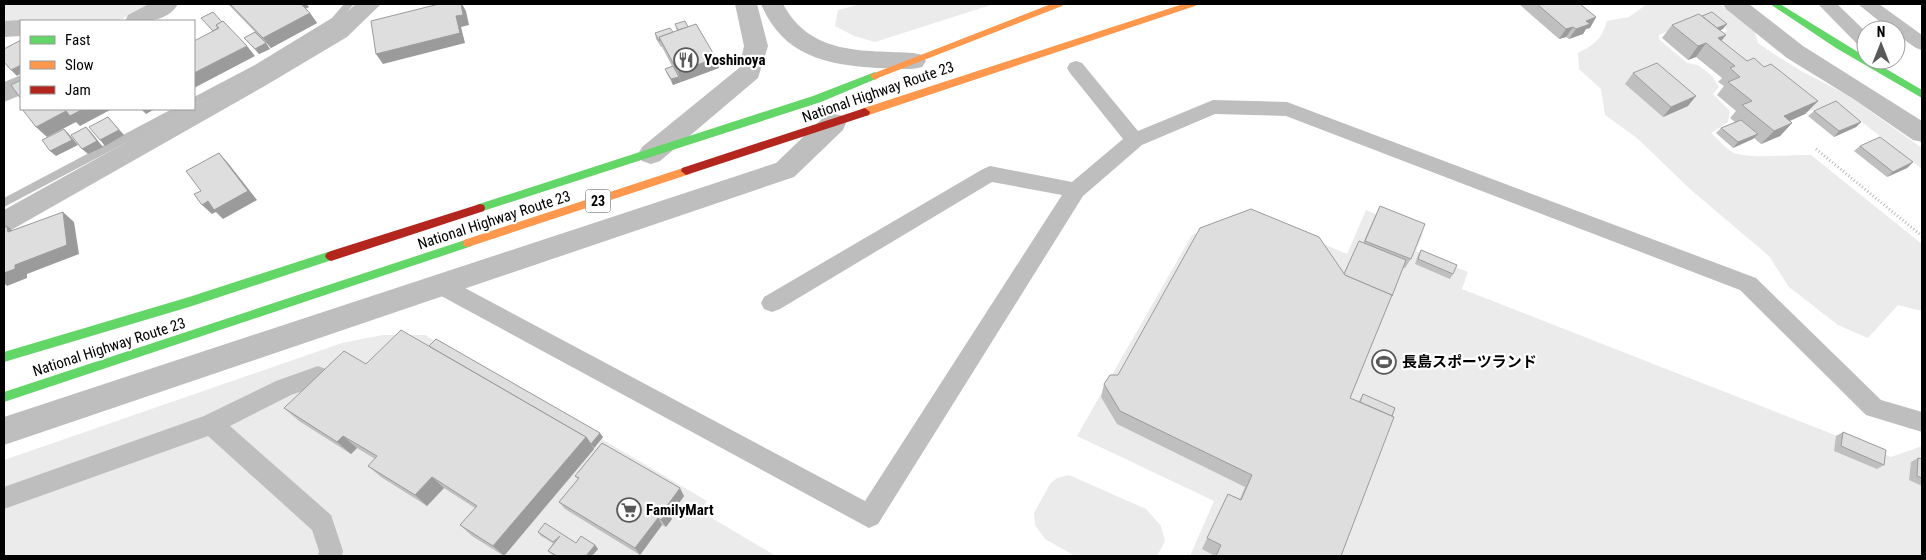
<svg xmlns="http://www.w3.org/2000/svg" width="1926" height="560" font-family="'Roboto Condensed','Noto Sans JP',sans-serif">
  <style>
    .green { fill: #ebebeb }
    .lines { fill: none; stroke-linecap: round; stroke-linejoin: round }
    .stream { fill: #bdbdbd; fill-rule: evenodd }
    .path { stroke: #b9b9b9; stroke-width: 3; stroke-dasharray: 1 2.5; stroke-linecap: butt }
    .lane { fill: #bebebe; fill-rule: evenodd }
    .street { fill: #bebebe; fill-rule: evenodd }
    .fast { fill: #63d668; fill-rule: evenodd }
    .slow { fill: #ff974d; fill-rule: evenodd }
    .jam { fill: #b3261e; fill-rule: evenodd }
    .wall { fill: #bfbfbf }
    .shaded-wall { fill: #9b9b9b }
    .building { fill: #dedede; stroke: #9b9b9b }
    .labels { text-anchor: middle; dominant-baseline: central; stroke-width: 4.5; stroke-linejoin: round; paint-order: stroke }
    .shield { fill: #fff; stroke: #4c4c4c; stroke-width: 1 }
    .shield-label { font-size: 14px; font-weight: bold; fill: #000 }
    .poi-label { font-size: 15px; font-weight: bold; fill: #000; stroke: #fff; text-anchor: start }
    .street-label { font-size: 15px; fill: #000; stroke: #fff }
  </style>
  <rect width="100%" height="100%" fill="#fff"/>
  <g class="green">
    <path d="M4,4H151L118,21L39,20L4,23Z"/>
    <path d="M861,4H994L875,42L854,36L835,26L838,10Z"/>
    <path d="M1647,4H1720L1755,32L1758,43L1774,54L1803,72L1846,94L1922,148V169L1858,119L1831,104L1807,112L1711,39L1727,31L1724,25L1706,15L1659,35V39L1687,63L1698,65L1712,76L1719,87L1713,94L1730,111L1728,122L1711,133C1717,138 1725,148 1732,152C1749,160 1790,154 1811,155L1922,244V311L1898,305L1868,338L1838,325L1789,287L1769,256L1691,190L1637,138L1605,115L1601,89L1579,69L1578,53C1594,45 1602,39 1607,21L1629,17Z"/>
    <path d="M1366,210L1423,233L1416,251L1468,272L1462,289L1891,457L1922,446V556H1190L1214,501L1077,436L1192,235L1250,213L1347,254Z"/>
    <path d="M383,335H425L707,501L700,511L776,556H4V460L342,343Z"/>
    <path d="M1069,475L1146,509L1161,526L1165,541L1157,556H1075L1045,539L1035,525L1034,513L1050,484L1057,478Z"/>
  </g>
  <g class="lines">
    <g class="stream">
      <path d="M344,4H354L338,22L259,70L194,105V97L253,66L332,18Z"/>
      <path d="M172,109H185L184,112L4,207V198Z"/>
    </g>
    <path class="path" d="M1816,149L1922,236"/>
    <g class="lane">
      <path d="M1818,4H1837L1866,32V49L1860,47Z"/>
      <path d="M1858,4H1879L1922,35V50L1916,48L1896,34V30H1890Z"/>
      <path d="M1076,61L1082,63L1138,131L1213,100L1287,102L1756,278L1881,400L1922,412V432L1866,415L1740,290L1286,116L1215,114L1142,145L1083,196L878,524L869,528L432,291L429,285L432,279L440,276L448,279L865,501L1062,195L992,182L780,309L772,312L764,309L761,303L764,297L983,169L990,166L1072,182L1123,139L1070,73L1067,68L1070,63Z"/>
      <path d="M318,366L326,369L329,376L326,383L291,395L230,426L331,515L343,551L342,556H318L319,551L312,530L208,436L4,509V487L204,416L276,381Z"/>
    </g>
    <g class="street">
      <path d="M149,4H178C167,23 144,21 125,21L128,15Z"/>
      <path d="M356,4H381L347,37L263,87L13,229L4,232V210L186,109H194V105L331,25Z"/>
      <path d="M735,4H757L768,46L758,78L660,161L651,164L642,161L638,154L642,147L739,68L744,46Z"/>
      <path d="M761,4H783C811,56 863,50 914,53L922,55L926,61L922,67C908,71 892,68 877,68C825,65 782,55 761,4Z"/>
      <path d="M1723,4H1749L1803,46L1922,121V142L1913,140L1852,98L1787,58L1726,9Z"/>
      <path d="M21,20L25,21H21V36L4,37V21Z"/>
      <path d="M21,75V95L4,102V82Z"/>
      <path d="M834,114L843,116L846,123L843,130L794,177L4,445V417L776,163L825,116Z"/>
    </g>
    <g class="fast">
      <path d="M1770,4H1780L1866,57V60H1871L1922,90V98L1836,48Z"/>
      <path d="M875,72L880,76L878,78L821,102L480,212L475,208L476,205L813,96Z"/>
      <path d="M468,239L472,240L473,243L472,246L4,402V392Z"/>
      <path d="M331,251L335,253L337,256L335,259L189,307L4,362V352L189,297Z"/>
    </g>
    <g class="slow">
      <path d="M1051,4H1064L1062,6L878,78L875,80L870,76L872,74Z"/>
      <path d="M1183,4H1197L1195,6L869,115L865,116L860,112L861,109Z"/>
      <path d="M686,167L690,168L691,171L690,174L468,247L464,246L463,243L464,240Z"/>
    </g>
    <g class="jam">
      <path d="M865,108L870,112L869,115L686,175L681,171L682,168Z"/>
      <path d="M480,204L484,205L485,208L484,211L331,261L327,259L325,256L327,253L331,251Z"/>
    </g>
  </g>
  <g class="wall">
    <path d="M228,4H306L309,7L306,8L310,13L317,23L271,48L261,38L270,49L259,54L244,38L255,32Z"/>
    <path d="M1519,4H1580L1596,17L1590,28L1586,29L1583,34L1569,39L1566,37L1559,39Z"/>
    <path d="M675,24L688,27L716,58L719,68L681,82L680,79L681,82L673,85L667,74L665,69L672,66L662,47H661L656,39L655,33L673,32L677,31Z"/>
    <path d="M1672,25L1723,29L1720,30L1721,41L1747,61L1764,67L1818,101L1805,114L1790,121L1792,123L1780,136L1761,144L1754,138L1733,148L1716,133L1721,128L1735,122L1730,118L1736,111L1717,95L1724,86L1718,82L1722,78L1696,57L1688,60L1662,38Z"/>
    <path d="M1633,73L1688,106L1663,117L1625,84Z"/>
    <path d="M1814,111L1861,122L1856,127L1834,137L1808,116Z"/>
    <path d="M1860,146L1913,162L1907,168L1887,177L1854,151Z"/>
    <path d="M1380,206L1411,259L1405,268H1403L1350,398L1359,401L1363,394L1341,556H1214H1215L1202,549L1228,494L1240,499L1245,487L1117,424L1101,397L1104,384L1118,375L1344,273L1359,241L1363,243L1375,216Z"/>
    <path d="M1421,250L1453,274L1450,279L1415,264L1418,255Z"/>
    <path d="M429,346L603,437L594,448H593L594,449L504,556L472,536L460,525L475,508L444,488L427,506L381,477L368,466L375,459L357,448L351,454L299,421L284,408L366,364Z"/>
    <path d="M1843,432L1884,465L1877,469L1834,451L1836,436Z"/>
    <path d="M1918,458L1922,459V486L1909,480L1911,462Z"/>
    <path d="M575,476L684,496L670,516L672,519L666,527L662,525L640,555L565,509L559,502L578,479Z"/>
    <path d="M538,532L576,543L595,545L598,549L592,556H554L548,551L553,543L541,536Z"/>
  </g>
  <g class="shaded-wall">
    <path d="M299,4H306L309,7L303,10Z"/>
    <path d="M461,4H462L466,11L469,25L461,27L465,43L383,64L376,54L456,16Z"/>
    <path d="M310,13L317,23L271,48L263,38Z"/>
    <path d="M1596,17L1590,28L1586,29L1583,34L1569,39L1576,29L1586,21Z"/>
    <path d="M1727,24L1723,29L1711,34L1716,28Z"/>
    <path d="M1573,27L1566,37L1559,39L1566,29Z"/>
    <path d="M1726,35L1715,49L1718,38Z"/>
    <path d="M266,43L270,49L259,54L255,49Z"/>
    <path d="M1706,43L1696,57L1688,60L1698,46Z"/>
    <path d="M247,46L255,56L194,88V73Z"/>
    <path d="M716,58L719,68L681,82L678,72Z"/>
    <path d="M21,65V73L17,76L11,70Z"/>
    <path d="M679,77L681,82L673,85L671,79Z"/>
    <path d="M1696,96L1688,106L1663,117L1671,107Z"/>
    <path d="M1818,101L1805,114L1771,129L1784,116Z"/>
    <path d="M83,109H112L80,126L76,122L47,137L36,127L66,111Z"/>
    <path d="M141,109H155L146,114Z"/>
    <path d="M108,117L124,135L105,146L100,140Z"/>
    <path d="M1861,122L1856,127L1834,137L1839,131Z"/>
    <path d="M1792,123L1780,136L1761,144L1774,131Z"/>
    <path d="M86,127L91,132L103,147L88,154L82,149Z"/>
    <path d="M64,129L69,134L78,145L56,156L50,151Z"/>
    <path d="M1758,134L1753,139L1733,148L1738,142Z"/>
    <path d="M219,153L228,163L257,200L223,219L216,212L212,214L202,205Z"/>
    <path d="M1913,162L1907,168L1887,177L1893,172Z"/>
    <path d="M63,212L74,222L79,254L27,274V278L7,286L4,283V273Z"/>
    <path d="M7,226L19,236L11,238Z"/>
    <path d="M600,433L603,437L594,448L591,444Z"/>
    <path d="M343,436L357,448L351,454L337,442Z"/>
    <path d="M586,437L594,449L504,556L493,546Z"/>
    <path d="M432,477L444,488L427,506L415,495Z"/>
    <path d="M680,488L684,496L670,516L672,519L666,527L661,520L664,510Z"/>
    <path d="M658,518L662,525L640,555L635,548Z"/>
    <path d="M595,545L598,549L592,556H586Z"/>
  </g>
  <g class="building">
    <path d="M230,4H301L310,13L263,38Z"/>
    <path d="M439,4H461L463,15L456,16L460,33L376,54L371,21Z"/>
    <path d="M1537,4H1580L1596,17L1586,21L1590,24L1576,29L1573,27L1566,29Z"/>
    <path d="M213,12L222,22L216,25L218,28L213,31L201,18Z"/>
    <path d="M1712,12L1727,24L1717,28L1702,16Z"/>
    <path d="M1699,14L1726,35L1718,38L1747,61L1754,58L1764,67L1771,64L1818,101L1784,116L1792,123L1774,131L1742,105L1752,101L1728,82L1740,77L1730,68L1735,66L1706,43L1698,46L1672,25Z"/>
    <path d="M223,21L247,46L194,73V41L219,28L216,25Z"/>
    <path d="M685,21L688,27L678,30L675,24Z"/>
    <path d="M696,24L716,58L678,72L659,37Z"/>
    <path d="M670,28L673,32L659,37L660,41H659L655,33Z"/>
    <path d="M255,32L266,43L255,49L244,38Z"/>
    <path d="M21,40V65L11,70L4,62V49Z"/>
    <path d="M1657,63L1696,96L1671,107L1633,73Z"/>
    <path d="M673,66L679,77L671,79L665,69Z"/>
    <path d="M21,80V99L11,85Z"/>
    <path d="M1836,101L1861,122L1839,131L1814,111Z"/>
    <path d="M22,109H83L70,116L66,111L36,127Z"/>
    <path d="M108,117L119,130L100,140L89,127Z"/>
    <path d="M1741,120L1758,134L1738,142L1721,128Z"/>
    <path d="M86,127L97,141L82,149L71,135Z"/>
    <path d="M64,129L72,140L50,151L42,140Z"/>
    <path d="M1880,137L1913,162L1893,172L1860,146Z"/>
    <path d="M219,153L248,191L214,210L208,201L202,205L194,194L201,191L186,171Z"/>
    <path d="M1380,206L1425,224L1411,259L1365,241Z"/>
    <path d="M1251,209L1319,237L1345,275L1392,295L1350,398L1394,417L1341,556H1216L1221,545L1207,538L1228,494L1241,500L1252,475L1120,411L1104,384L1110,375H1118L1200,228Z"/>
    <path d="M63,212L67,245L15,265V269L4,273V228L7,226L8,232Z"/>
    <path d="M1359,241L1406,260L1392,296V295L1345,275L1344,274Z"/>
    <path d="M1421,250L1457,265L1453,274L1418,259Z"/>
    <path d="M401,330L586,437L493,546L460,525L477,506L432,477L415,495L368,466L377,456L343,436L337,442L284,408L344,351L366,364Z"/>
    <path d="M436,339L600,433L591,444L586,437L429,346Z"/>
    <path d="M1363,394L1395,408L1392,416L1360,402Z"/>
    <path d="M1843,432L1886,450L1884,465L1841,446Z"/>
    <path d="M602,443L680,488L664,510L667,512L661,520L658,518L635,548L559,502L579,478L575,476Z"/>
    <path d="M1918,458L1922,459V478L1917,476Z"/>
    <path d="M545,523L576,543L581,536L595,545L586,556H557L548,551L560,536L553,542L538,532Z"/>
  </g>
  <defs>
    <g id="restaurant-ring" transform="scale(1.25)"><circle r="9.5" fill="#fff" stroke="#595959" stroke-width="1.5"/><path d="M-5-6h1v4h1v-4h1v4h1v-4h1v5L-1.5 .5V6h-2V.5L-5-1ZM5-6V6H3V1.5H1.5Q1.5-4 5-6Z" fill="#595959"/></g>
    <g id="stadium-ring" transform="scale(1.25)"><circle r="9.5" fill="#fff" stroke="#595959" stroke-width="1.5"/><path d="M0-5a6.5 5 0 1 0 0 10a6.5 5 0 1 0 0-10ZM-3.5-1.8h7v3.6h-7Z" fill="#595959"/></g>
    <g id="supermarket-ring" transform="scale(1.25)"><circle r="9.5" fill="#fff" stroke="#595959" stroke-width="1.5"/><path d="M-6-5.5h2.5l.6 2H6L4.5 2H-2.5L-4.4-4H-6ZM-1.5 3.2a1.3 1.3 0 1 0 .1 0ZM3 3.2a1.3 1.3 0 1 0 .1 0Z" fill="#595959"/></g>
  </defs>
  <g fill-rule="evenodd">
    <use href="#restaurant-ring" x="686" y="60"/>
    <use href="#stadium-ring" x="1384" y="362"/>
    <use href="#supermarket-ring" x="629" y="510"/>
  </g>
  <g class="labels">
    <rect class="shield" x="585.5" y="189.5" width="25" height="23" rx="4"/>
    <g class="shield-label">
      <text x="598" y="201">23</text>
    </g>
    <g class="poi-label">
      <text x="704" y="60">Yoshinoya</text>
      <text x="1402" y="362">長島スポーツランド</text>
      <text x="646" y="510">FamilyMart</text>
    </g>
    <g class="street-label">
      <text transform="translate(878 92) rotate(-19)">National Highway Route 23</text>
      <text transform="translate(494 220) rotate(-18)">National Highway Route 23</text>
      <text transform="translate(109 347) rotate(-18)">National Highway Route 23</text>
    </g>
  </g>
  <rect width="1926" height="560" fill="none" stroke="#000000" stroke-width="10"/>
  <rect x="20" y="20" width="175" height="90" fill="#ffffff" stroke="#999999"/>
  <rect x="30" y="36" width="25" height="8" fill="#63d668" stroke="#999999"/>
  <text x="65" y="45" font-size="15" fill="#000000">Fast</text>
  <rect x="30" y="61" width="25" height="8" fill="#ff974d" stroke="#999999"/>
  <text x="65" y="70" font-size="15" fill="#000000">Slow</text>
  <rect x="30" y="86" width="25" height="8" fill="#b3261e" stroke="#999999"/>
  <text x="65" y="95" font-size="15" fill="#000000">Jam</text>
  <g transform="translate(1881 45)"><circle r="24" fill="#ffffff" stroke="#999999"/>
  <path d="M0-4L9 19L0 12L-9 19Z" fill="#595959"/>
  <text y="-8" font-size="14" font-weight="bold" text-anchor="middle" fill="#000000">N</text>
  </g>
</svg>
